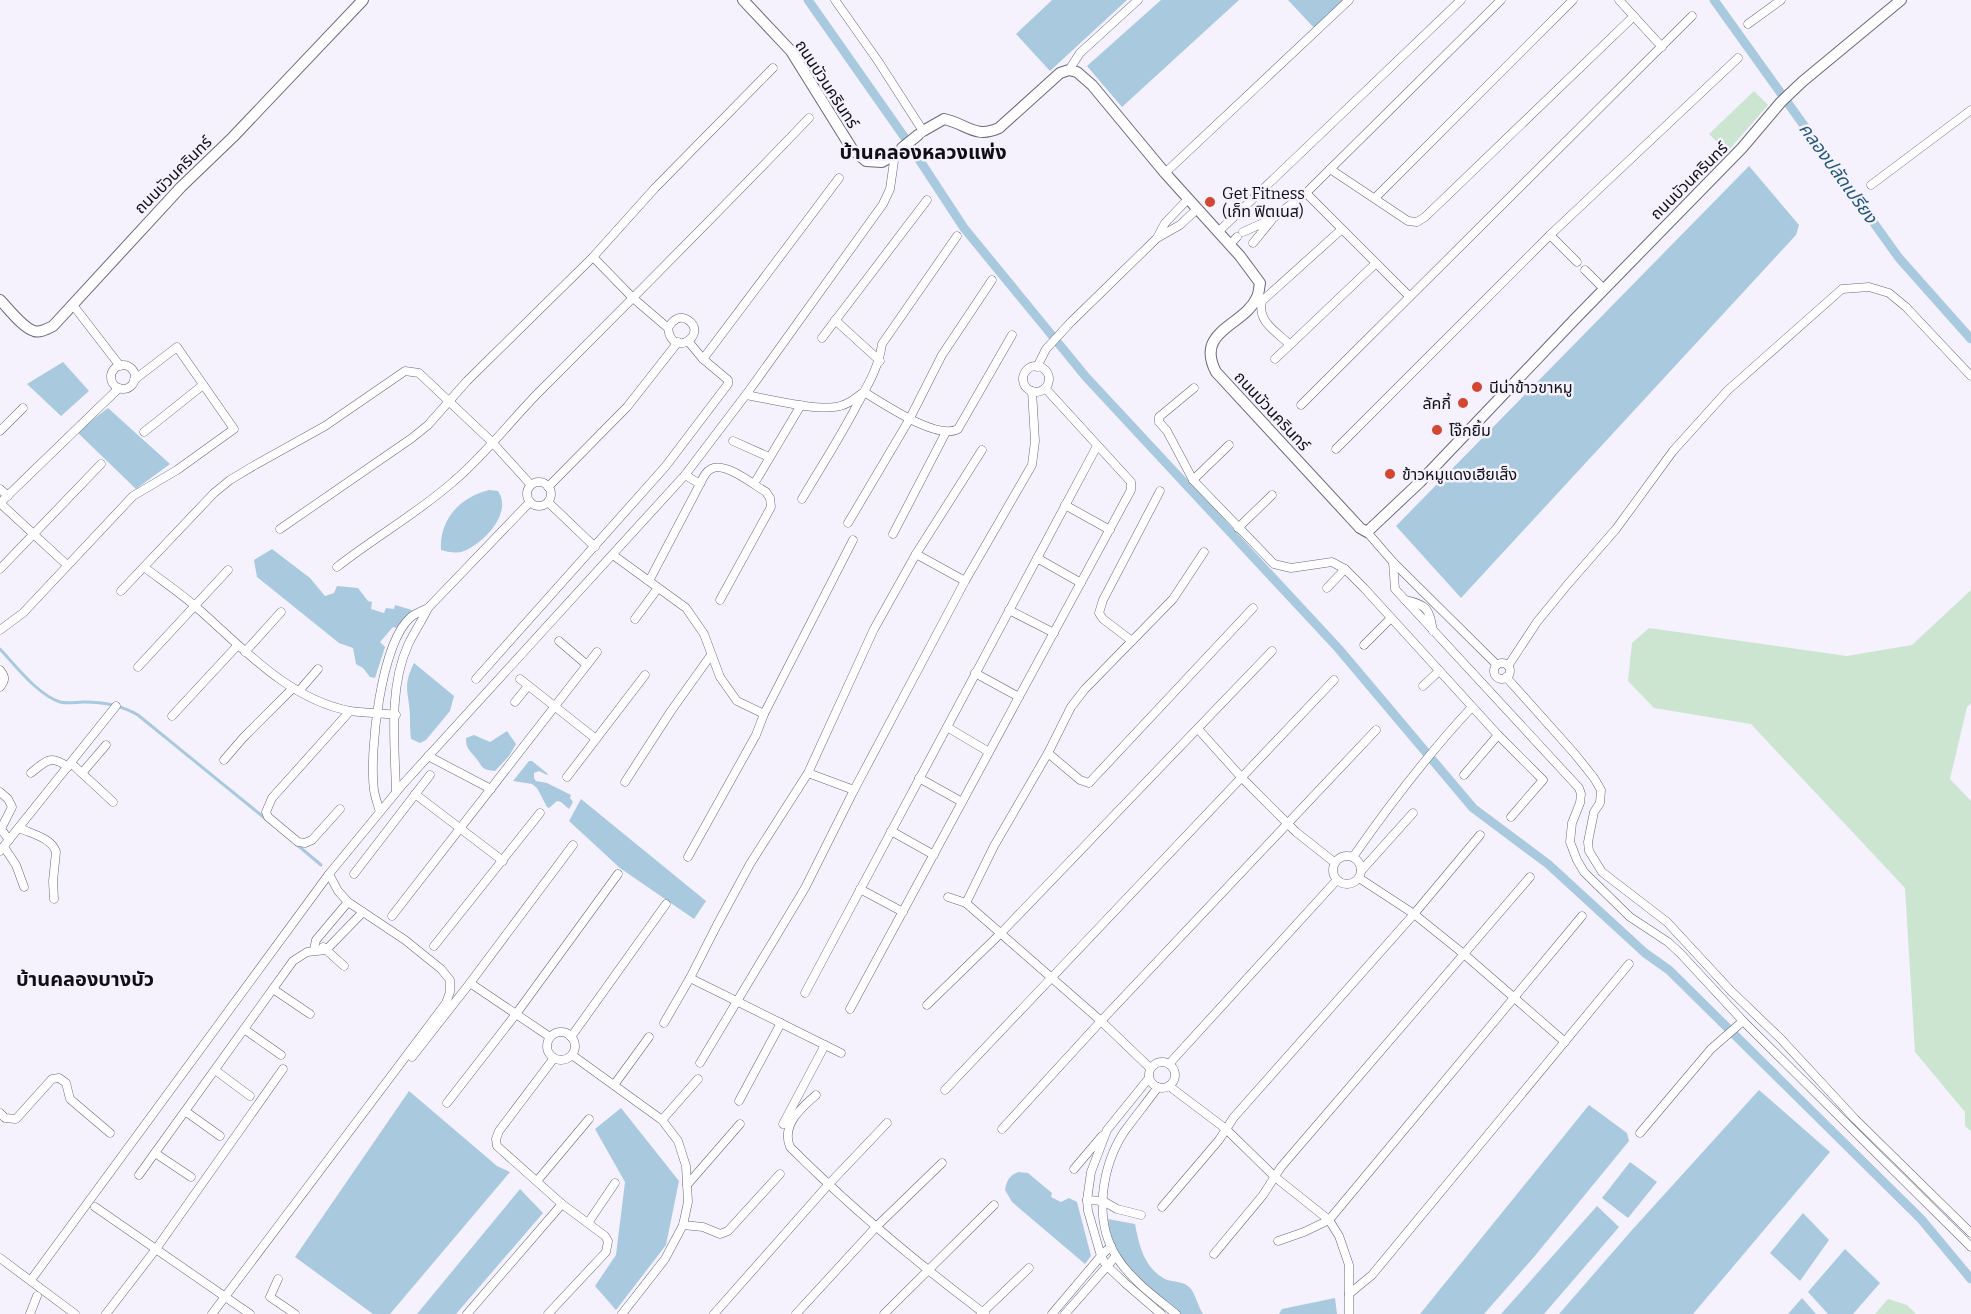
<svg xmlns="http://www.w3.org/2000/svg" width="1971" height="1314" font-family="Bitter,'Noto Sans Thai',serif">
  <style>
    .green { fill: #cbe5d1 }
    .water { fill: #a9c9df }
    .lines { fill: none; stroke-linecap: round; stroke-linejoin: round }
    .stream { stroke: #a9c9df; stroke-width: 3 }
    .canal { stroke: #a9c9df; stroke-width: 9 }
    .street-casing { stroke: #6b6878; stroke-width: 9 }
    .secondary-casing { stroke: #6b6878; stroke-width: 12 }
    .street { stroke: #fff; stroke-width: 8 }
    .secondary { stroke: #fff; stroke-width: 10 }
    .poi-dot { fill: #d34631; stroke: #f5f2fe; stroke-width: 2 }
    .labels { text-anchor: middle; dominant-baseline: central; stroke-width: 5; stroke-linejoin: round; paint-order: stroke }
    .street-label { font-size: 16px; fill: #100f15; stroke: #f5f2fe }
    .poi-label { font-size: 16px; fill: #100f15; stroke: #f5f2fe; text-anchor: start }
    .water-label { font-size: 18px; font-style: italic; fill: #245878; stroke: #f5f2fe }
    .quarter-label { font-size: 20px; font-weight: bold; fill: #100f15; stroke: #f5f2fe }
  </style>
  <rect width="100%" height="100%" fill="#f5f2fe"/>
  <g class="green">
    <path d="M1754,91L1768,105L1727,152L1709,134Z"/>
    <path d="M1971,590V703L1967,707L1950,779L1971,801V1131L1965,1126V1112L1915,1052L1905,888L1751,724L1654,708L1628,681L1632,643L1649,628L1847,656L1912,645Z"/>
    <path d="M1888,1299L1907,1305L1916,1314H1875Z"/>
  </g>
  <g class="water">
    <path d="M1052,0H1127L1050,71L1016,34Z"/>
    <path d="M1161,0H1239L1122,107L1087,66Z"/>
    <path d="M1288,0H1349L1317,31Z"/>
    <path d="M1749,166L1799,225L1796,235L1461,598L1396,526Z"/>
    <path d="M63,362L89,391L61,416L27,384Z"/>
    <path d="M108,408L170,464L136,489L77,432Z"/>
    <path d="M489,490L498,491C513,513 484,543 464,551C457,554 448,552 441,550C439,520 460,497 489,490Z"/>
    <path d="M272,549L310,578L325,596L334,593L337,586L358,588L368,601L372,602L371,609L384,613L386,608L394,609L395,605L412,610L396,628L393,627L380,642L385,647L375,678L370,677L363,668L356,664L353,648L339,643L257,577L254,560Z"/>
    <path d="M414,663L454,696L450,711L426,740L420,743L411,739C410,731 410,723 410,715C409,692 402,687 414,663Z"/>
    <path d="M507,731L516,744L509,756L495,771C480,770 483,766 475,757C469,750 466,748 466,738L474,735L490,742Z"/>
    <path d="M529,761H532L548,774L547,775L539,771L534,773V778L536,781L547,783L571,795L570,798L573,802L569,809L561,802L557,801L549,808L547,807L537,788L532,784L513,781Z"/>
    <path d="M581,799L706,901L694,919L620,868L569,821Z"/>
    <path d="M1759,1090L1830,1152L1693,1314H1559L1632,1230Z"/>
    <path d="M409,1091L497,1166L510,1172L390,1314H373L295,1257Z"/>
    <path d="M1589,1105L1627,1133L1629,1141L1534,1257L1484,1314H1420Z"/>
    <path d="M621,1108L679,1181L666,1245L616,1310L595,1286L616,1255L625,1182L595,1129Z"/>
    <path d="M1630,1162L1657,1182L1628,1218L1602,1198Z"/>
    <path d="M1018,1172L1028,1173L1052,1193L1051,1197L1061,1202L1069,1198L1077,1202L1091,1256L1085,1264L1012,1202L1005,1190C1007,1180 1009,1176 1018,1172Z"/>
    <path d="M520,1189L543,1213L456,1314H417Z"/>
    <path d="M1597,1206L1619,1227L1544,1314H1501Z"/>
    <path d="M1803,1213L1829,1240L1800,1281L1770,1253Z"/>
    <path d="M1108,1219L1135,1224C1139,1245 1144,1268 1165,1279C1174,1283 1184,1280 1191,1289C1196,1296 1198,1306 1203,1314H1177L1133,1275L1109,1237Z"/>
    <path d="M1845,1249L1880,1283L1853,1314H1828L1808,1292Z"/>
    <path d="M1335,1298L1337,1314H1279L1282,1309Z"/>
    <path d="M1802,1298L1816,1314H1788Z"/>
  </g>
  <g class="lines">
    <g class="stream">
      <path d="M0,649C16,666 38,695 60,702C68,704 76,702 84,702C104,702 121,705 138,715L267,820"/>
      <path d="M295,843L321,865"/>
    </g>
    <g class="canal">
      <path d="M808,0L905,138L964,228L1086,377L1338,648L1473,808L1548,864L1645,953L1669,970L1921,1219L1971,1279"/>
      <path d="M1714,0L1899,258L1971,339"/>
    </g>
    <g class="street-casing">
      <g id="street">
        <path d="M835,0L878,61L923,131L922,133"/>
        <path d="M1619,0L1662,47"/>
        <path d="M1748,24L1781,0"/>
        <path d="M1069,70L1080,53L1138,0"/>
        <path d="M1330,169L1408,221L1417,222L1425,217L1634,16"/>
        <path d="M1165,173L1349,0"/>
        <path d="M1871,185L1971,110"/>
        <path d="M1306,193L1409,296"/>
        <path d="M1375,198L1573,0"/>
        <path d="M1218,232L1461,0"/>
        <path d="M1243,232L1272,219L1306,193L1501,0"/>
        <path d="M1550,235L1577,262"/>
        <path d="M1157,238L1180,225L1197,209"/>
        <path d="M1253,243L1271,221"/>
        <path d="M1230,244L1237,237"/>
        <path d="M593,257L633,298L668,328C672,360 709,334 688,320C679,314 672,321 668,328"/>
        <path d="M1585,270L1604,289"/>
        <path d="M73,305L120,366"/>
        <path d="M835,320L880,361"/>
        <path d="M822,338L927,200"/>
        <path d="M1289,344C1276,331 1257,322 1262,301L1342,229"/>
        <path d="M703,359L839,178"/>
        <path d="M1275,359L1376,263"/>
        <circle cx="123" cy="377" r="12"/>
        <circle cx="1036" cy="379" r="13"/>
        <path d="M1037,367L1046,349L1071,322L1157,238L1165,223L1188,199"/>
        <path d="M1194,388L1159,417V422L1167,431L1193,480L1274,564L1291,568L1332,562L1345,569L1364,588L1498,735L1543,780L1511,817"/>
        <path d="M864,392C883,403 937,441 958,429L1012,335"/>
        <path d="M746,395C769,399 819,412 840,406C848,404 855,399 861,394"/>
        <path d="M1301,405L1692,16"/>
        <path d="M0,431L23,408"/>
        <path d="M144,432L203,385"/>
        <path d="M733,441L769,457"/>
        <path d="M1336,449L1550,235L1738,58"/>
        <path d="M685,475L700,484C703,478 705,472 711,469C725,461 754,485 766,492L770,498L771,507L720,600"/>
        <path d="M757,479L801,405"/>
        <path d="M1193,480L1229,445"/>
        <circle cx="539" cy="494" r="12"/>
        <path d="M548,487L627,407L678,342"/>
        <path d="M0,489L8,496"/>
        <path d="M802,499C821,467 841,436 858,403C869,383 879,366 882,344L957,236"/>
        <path d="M548,502L595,547"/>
        <path d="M1065,505L1110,530"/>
        <path d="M848,523L909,420L942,355L992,280"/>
        <path d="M1238,528L1272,495"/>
        <path d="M280,529L412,438L428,425L467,381L593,257L655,188L773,68"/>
        <path d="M1367,532L1393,562L1497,665"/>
        <path d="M893,534L946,432"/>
        <path d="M916,554L965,581"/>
        <path d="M613,555L686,608L704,634L720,677L737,701L764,714"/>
        <path d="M1037,558L1081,583"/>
        <path d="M1393,562L1395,589L1579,788L1581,794L1580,803L1572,823L1570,842L1577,860L1584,872L1630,917L1668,942L1680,953L1743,1021L1971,1247"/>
        <path d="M67,565L0,503L119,388"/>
        <path d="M144,567C161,580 179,592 195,606C241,646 287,699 350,711C365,713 381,713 396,715"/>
        <path d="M337,567C375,537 418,513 454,481C486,454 512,419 541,390C631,300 721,210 809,118"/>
        <path d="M0,569L101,464"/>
        <path d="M649,581L700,484"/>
        <path d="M1327,588L1345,569"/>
        <path d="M121,591L214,493L230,480L255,465L325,426L405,371L419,373L492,442L531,485"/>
        <path d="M1405,600C1427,605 1429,608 1433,631"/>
        <path d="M1009,610L1054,633"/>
        <path d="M635,619L658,588"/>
        <path d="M0,630L23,613L133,496L177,470L234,429L177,347L134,380"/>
        <path d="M559,641L587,665"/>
        <path d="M1132,641L1103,619L1099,613L1103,600L1160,491"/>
        <path d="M1364,645L1391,618"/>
        <path d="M245,652L281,612"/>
        <circle cx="1502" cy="671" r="8"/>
        <path d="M1508,666L1537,622L1568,584L1616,529L1673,451L1728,390L1842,289L1869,287L1889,293L1906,307L1971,376"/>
        <path d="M138,667L228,570"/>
        <path d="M0,670C6,677 5,681 0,687"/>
        <path d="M975,673L1019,697"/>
        <path d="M1506,677L1574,753L1594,778L1601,790L1600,803L1594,812L1588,842L1589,851L1602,872L1667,922L1731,991L1781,1039L1855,1119L1971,1233"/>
        <path d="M476,679L665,467L728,384V380L703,359L688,341"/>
        <path d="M520,679L596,739"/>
        <path d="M1423,686L1439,671"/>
        <path d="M299,691L318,669"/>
        <path d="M515,702L528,686"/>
        <path d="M172,716L237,646"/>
        <path d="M947,727L989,752"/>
        <path d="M1198,729L1242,778L1296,832L1334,862"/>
        <path d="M1048,753L1080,780L1089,783L1253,608"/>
        <path d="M428,756L491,789"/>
        <path d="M224,760L243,738L293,688"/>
        <path d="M71,763L113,802"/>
        <path d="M31,773C46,761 50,754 68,767"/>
        <path d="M82,773L106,745"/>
        <path d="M808,773L854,790"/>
        <path d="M1464,775L1498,735"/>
        <path d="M567,777L645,675"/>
        <path d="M919,778L962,802"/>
        <path d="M625,782L671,711L711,655"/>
        <path d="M0,792L8,799L12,807L1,829L9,840"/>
        <path d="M396,792C395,745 388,689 408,645C414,632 422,621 428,608"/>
        <path d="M415,794L503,861"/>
        <path d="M340,809L312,840L305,843L298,842L268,817L266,812L272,798L350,711"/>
        <path d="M380,812C378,805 375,797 374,790C369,751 381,642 411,617C416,613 422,611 428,608L530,502"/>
        <path d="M19,828C32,834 52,838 56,852L53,881L54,899"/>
        <path d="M891,831L934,855"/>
        <path d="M4,847L16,865L24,887"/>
        <path d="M0,851L116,706"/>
        <circle cx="1347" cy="870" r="14"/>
        <path d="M688,857L756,735L764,714L853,540"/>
        <path d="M1353,857C1390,804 1428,754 1472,707"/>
        <path d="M1361,871L1413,813"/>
        <path d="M354,874L430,775"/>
        <path d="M1359,878L1414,914L1465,955L1565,1042"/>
        <path d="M860,889L903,912"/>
        <path d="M948,897L966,903L1101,1021L1150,1068"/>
        <path d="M966,903L994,846L1048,753L1071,707L1085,689L1173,599L1204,552"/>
        <path d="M392,916L597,652"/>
        <path d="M434,946L540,813"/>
        <path d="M323,947L344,966"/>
        <path d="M314,950L316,940L348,902"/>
        <path d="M690,978L841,1053"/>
        <path d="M273,989L310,1014"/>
        <path d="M805,993L1097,446"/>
        <path d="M927,1005L1001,933L1272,651"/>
        <path d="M850,1009L1131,490V482L1045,388"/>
        <path d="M664,1023L690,978L717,925L750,864L808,773L874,629L916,554L982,450"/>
        <path d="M244,1029L281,1055"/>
        <circle cx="561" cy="1046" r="14"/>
        <path d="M550,1037L470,983L573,845"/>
        <path d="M571,1037L666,904"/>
        <path d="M572,1055L662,1120L678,1141L686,1166L688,1202L683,1225L665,1259L622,1314"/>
        <path d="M412,1057L470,983"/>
        <circle cx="1162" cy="1075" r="13"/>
        <path d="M700,1063L805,888L854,790L965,581L1032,465L1035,441L1032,391"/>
        <path d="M1169,1064L1336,881"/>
        <path d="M215,1070L250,1096"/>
        <path d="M1149,1078L1107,1130L1091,1172L1087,1200L1088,1211L1101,1256L1106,1265L1125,1283L1161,1314"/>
        <path d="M614,1085L649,1037"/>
        <path d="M1169,1086L1226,1129L1275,1177L1329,1220L1339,1236L1349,1265V1314"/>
        <path d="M1158,1087C1147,1102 1135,1117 1124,1132C1102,1166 1093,1219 1116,1256C1130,1279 1155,1297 1176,1314"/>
        <path d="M945,1090L1334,680"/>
        <path d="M816,1095C801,1108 781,1125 790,1147C850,1207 917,1263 985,1314"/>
        <path d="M739,1101L781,1023"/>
        <path d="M447,1103L516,1014L618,874"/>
        <path d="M185,1111L220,1136"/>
        <path d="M0,1113L5,1118L16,1119L52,1079L59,1078L66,1083L70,1099L110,1133"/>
        <path d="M662,1120L698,1079"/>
        <path d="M783,1124L825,1045"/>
        <path d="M1002,1129L1101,1021L1376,730"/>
        <path d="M1640,1133L1711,1049L1743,1021"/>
        <path d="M155,1153L191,1177"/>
        <path d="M1074,1169L1102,1136"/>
        <path d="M139,1175L293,961L307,952L326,950L363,912"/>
        <path d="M537,1181L589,1119"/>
        <path d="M687,1185L740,1124"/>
        <path d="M1087,1200L1103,1201L1117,1209L1141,1215"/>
        <path d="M95,1207L250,1314"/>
        <path d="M1162,1207L1219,1140L1234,1117L1414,914L1480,835"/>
        <path d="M588,1223L615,1183"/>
        <path d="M683,1225L703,1227L720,1234L728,1231L780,1174"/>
        <path d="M1278,1241L1304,1232L1329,1220L1582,916"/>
        <path d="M1214,1254L1263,1195L1281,1167L1530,877"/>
        <path d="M0,1258L75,1314"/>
        <path d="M278,1279L270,1297L295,1314"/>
        <path d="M31,1280L329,874L403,784L685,475L748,392L883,204L890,189L895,154"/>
        <path d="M1349,1294L1372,1275L1629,964"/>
        <path d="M30,1314L37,1296"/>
        <path d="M106,1314L156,1249L283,1069"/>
        <path d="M212,1314L446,1003L450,992V980L441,969L405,940L348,902L338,891L329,874"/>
        <path d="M467,1314L562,1204"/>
        <path d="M548,1314L606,1252L608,1241L605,1236L562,1204L497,1146L496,1139L499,1131L554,1058"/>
        <path d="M714,1314L828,1185L887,1123"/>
        <path d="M796,1314L876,1227L942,1163"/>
        <path d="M884,1314L994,1205"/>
        <path d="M981,1314L1029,1268"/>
        <path d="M1052,1314L1101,1256L1111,1246"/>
        <path d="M1065,1314L1116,1256"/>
      </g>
    </g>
    <g class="secondary-casing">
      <g id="secondary">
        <path d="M743,0L791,51L852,149L866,161L882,162L894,155"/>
        <path d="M923,131L944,119C967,124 975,139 999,128L1060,73L1069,70L1077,72L1092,85L1165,173L1240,256L1260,283C1259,288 1259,293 1257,297C1245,326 1194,330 1216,372L1360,528L1367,532L1420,482L1575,319L1742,148L1781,102L1802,82L1901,0"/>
        <path d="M902,148L918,135"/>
        <path d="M0,300C8,308 23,328 34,331C40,333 47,329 53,326L181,187L233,137L363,0"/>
      </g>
    </g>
    <use href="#street" class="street"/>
    <use href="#secondary" class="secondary"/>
  </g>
  <g class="poi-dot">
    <circle cx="1210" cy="202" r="6"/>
    <circle cx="1477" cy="387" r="6"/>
    <circle cx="1463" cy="403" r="6"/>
    <circle cx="1437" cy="430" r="6"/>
    <circle cx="1390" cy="474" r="6"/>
  </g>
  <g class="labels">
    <g class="street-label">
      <text transform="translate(827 84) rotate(57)">ถนนบัวนครินทร์</text>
      <text transform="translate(173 175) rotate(-45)">ถนนบัวนครินทร์</text>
      <text transform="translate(1689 181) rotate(-45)">ถนนบัวนครินทร์</text>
      <text transform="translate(1272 411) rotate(47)">ถนนบัวนครินทร์</text>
    </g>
    <g class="poi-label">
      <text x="1222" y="193">Get Fitness<tspan x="1222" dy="18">(เก็ท ฟิตเนส)</tspan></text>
      <text x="1489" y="387">นีน่าข้าวขาหมู</text>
      <text x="1451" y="403" text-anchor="end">ลัคกี้</text>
      <text x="1449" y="430">โจ๊กยิ้ม</text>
      <text x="1402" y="474">ข้าวหมูแดงเฮียเส็ง</text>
    </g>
    <g class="water-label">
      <text transform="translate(1838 173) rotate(54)">คลองปลัดเปรียง</text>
    </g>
    <g class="quarter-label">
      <text x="923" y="152">บ้านคลองหลวงแพ่ง</text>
      <text x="85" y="979">บ้านคลองบางบัว</text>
    </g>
  </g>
</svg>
